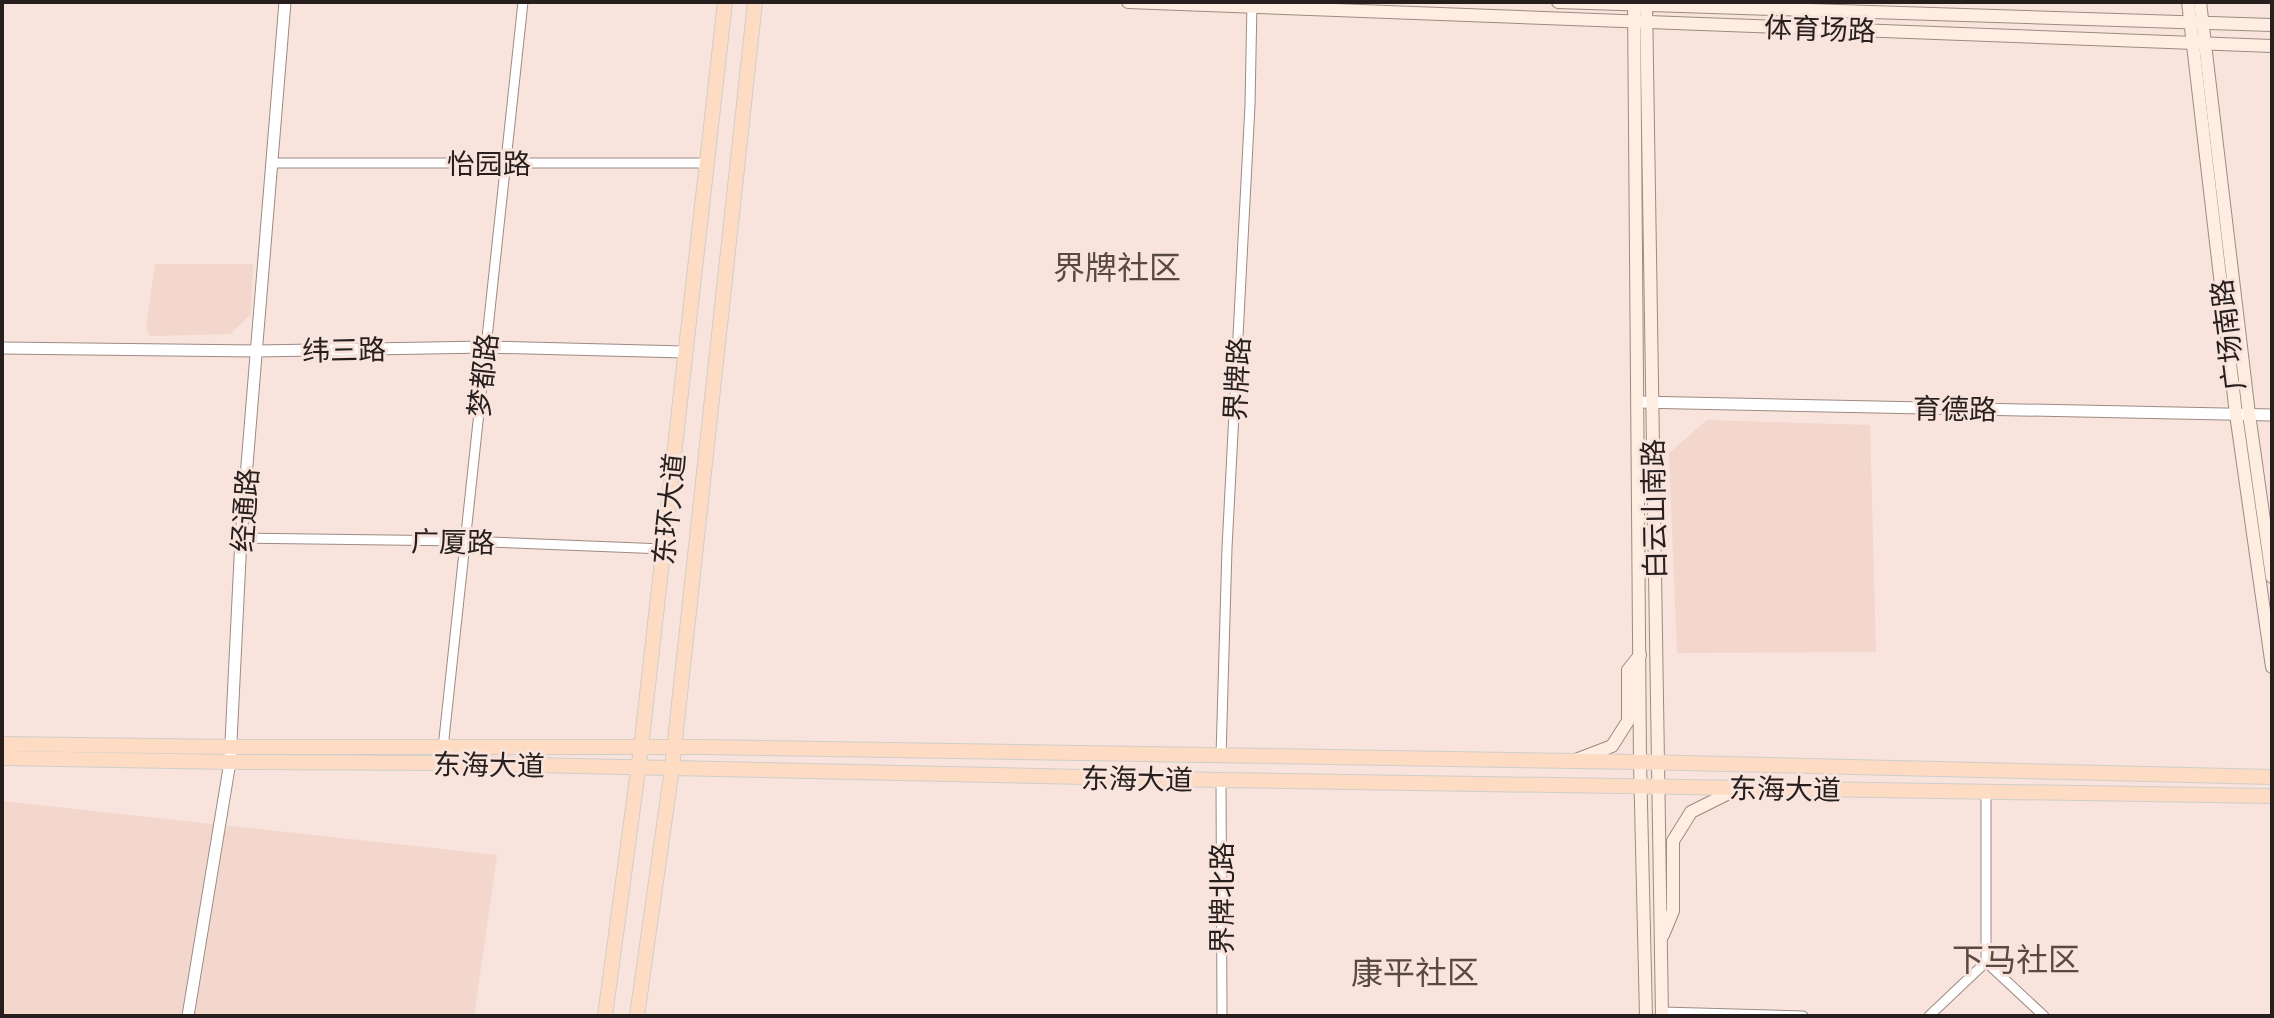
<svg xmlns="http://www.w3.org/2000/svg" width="2274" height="1018" font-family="'Noto Sans','Noto Sans SC',sans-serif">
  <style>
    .built { fill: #f3d6cc }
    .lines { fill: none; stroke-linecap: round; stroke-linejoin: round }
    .minor-casing { stroke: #9d8a83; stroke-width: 11 }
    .tertiary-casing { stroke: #9d8a83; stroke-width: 13 }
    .secondary-casing { stroke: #9d8a83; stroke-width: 14 }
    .primary-casing { stroke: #cfcecd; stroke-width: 16 }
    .minor { stroke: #fff; stroke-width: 9 }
    .tertiary { stroke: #fff; stroke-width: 11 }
    .secondary { stroke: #feeee1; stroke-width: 12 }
    .primary { stroke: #fddcc3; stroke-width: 14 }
    .labels { text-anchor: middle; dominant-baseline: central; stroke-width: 6; stroke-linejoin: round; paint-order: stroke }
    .street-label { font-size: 28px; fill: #261f1d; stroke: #f8e4dc }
    .quarter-label { font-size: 32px; fill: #594943; stroke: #f8e4dc }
  </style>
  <rect width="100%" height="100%" fill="#f8e4dc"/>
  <g class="built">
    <path d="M155,264H253L251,314L230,334L150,336L146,327Z"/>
    <path d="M1707,420L1870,425L1876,652L1677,653L1669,453Z"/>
    <path d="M2,801L497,855L474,1016H2Z"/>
  </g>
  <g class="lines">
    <g class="minor-casing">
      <g id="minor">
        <path d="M272,163H705"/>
        <path d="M241,538L464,541L664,549"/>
        <path d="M443,748L523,2"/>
        <path d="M1221,756L1227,548L1250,105L1252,2"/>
        <path d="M1221,780L1222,1016"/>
        <path d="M1986,962V791"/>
        <path d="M1662,1012L1803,1016"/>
        <path d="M1929,1016L1986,962L2044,1016"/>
      </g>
    </g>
    <g class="tertiary-casing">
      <g id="tertiary">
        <path d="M2,348L257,351L485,347L685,352"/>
        <path d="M1637,402L2272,415"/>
        <path d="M188,1016L230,762L241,538L285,2"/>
      </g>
    </g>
    <g class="secondary-casing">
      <g id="secondary">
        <path d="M1128,2L2272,46"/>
        <path d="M1558,2L2272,25"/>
        <path d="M1634,2L1640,762L1646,1016"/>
        <path d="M1646,2L1662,1016"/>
        <path d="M2188,2L2236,414L2272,667"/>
        <path d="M2200,2L2249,414L2272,577"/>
        <path d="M1578,759L1612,746L1628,721V670L1640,655"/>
        <path d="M1663,935L1673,911V841L1691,812L1737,789"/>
      </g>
    </g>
    <g class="primary-casing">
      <g id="primary">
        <path d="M2,744L231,747H703L1640,762L2272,777"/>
        <path d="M2,758L230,762L442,763L1221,780L2272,796"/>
        <path d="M605,1016L641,748L725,2"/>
        <path d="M637,1016L672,768L755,2"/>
      </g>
    </g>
    <use href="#minor" class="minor"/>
    <use href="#tertiary" class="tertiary"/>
    <use href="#secondary" class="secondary"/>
    <use href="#primary" class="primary"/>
  </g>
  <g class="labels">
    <g class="street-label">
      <text transform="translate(1820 28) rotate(2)">体育场路</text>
      <text x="489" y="163">怡园路</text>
      <text transform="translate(2227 335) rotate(-97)">广场南路</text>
      <text transform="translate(344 349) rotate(-1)">纬三路</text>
      <text transform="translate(482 375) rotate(-84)">梦都路</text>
      <text transform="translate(1236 379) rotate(-87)">界牌路</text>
      <text transform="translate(1955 408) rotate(1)">育德路</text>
      <text transform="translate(668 509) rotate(-84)">东环大道</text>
      <text transform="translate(1653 509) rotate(-91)">白云山南路</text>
      <text transform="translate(244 510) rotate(-86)">经通路</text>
      <text transform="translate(453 541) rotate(1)">广厦路</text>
      <text transform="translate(489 764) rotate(1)">东海大道</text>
      <text transform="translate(1137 778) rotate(1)">东海大道</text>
      <text transform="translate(1785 788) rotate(1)">东海大道</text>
      <text transform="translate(1221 898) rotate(-90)">界牌北路</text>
    </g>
    <g class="quarter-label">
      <text x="1117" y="266">界牌社区</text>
      <text x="2016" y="958">下马社区</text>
      <text x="1415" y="971">康平社区</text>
    </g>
  </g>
  <rect width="2274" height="1018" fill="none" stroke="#261f1d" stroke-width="8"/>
</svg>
